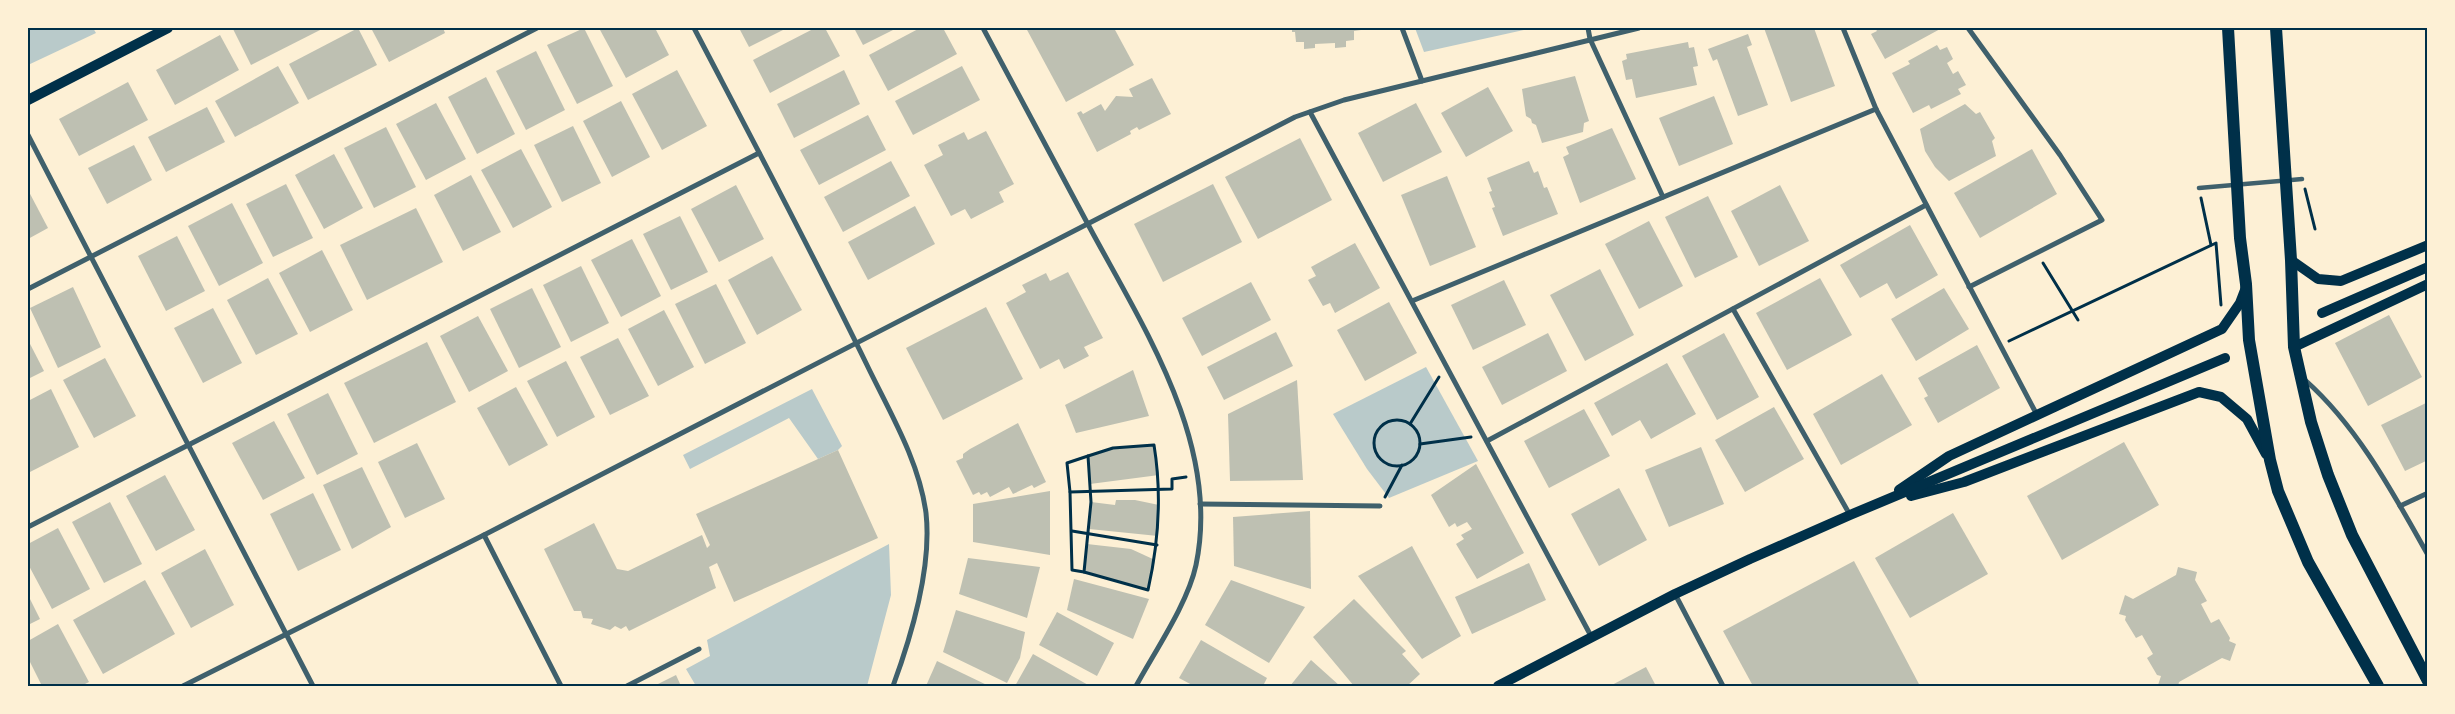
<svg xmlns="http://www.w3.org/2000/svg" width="2455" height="714" font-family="Arial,sans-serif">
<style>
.green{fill:#b9caca}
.building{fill:#bec0b2}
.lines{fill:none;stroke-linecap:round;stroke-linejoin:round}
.path{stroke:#003049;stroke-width:3}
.pedestrian{stroke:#3f606c;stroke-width:4.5}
.minor{stroke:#3f606c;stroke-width:5}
.secondary{stroke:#003049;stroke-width:10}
.primary{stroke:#003049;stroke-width:12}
.neatline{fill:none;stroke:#003049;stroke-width:2}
</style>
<rect width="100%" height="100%" fill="#fdf0d5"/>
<g class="green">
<polygon points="28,28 93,28 96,33 28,65"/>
<polygon points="1415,28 1533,28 1424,52"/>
<polygon points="1426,367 1478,461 1389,498 1367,469 1333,414"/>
<polygon points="812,389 842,446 838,450 818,459 789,418 690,469 683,455"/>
<polygon points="889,544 891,595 867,686 696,686 686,669 710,656 707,640"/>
</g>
<g class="building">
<polygon points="237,28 324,28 251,65 233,29"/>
<polygon points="358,28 377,65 308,100 289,64"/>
<polygon points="371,28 443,28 445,33 389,62"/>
<polygon points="584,28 613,86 577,104 547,45"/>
<polygon points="599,28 655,28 669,55 626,78"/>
<polygon points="739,28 787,28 749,47"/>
<polygon points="815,28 825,28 840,56 770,93 753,60"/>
<polygon points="854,28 897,28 863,45"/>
<polygon points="920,28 943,28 957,54 888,91 869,55"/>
<polygon points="1026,28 1114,28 1134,65 1066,102"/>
<polygon points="1292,28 1360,28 1361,30 1354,31 1354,40 1346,41 1346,47 1335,48 1335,43 1315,44 1315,48 1304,49 1304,42 1296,42 1295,32 1292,32"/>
<polygon points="1764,28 1814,28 1835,86 1791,102"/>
<polygon points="1875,28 1942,28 1885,59 1871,34 1877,31"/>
<polygon points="1748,34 1752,45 1747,47 1768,105 1738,116 1717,59 1713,61 1708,49"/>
<polygon points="220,35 239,70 175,105 156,70"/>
<polygon points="1688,42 1689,48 1694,47 1698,66 1693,67 1697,85 1636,98 1632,79 1626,80 1622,61 1627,59 1626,54"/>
<polygon points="1937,45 1940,50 1947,47 1953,59 1947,63 1953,74 1958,71 1966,85 1958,89 1961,94 1931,109 1929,105 1913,113 1892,73 1910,64 1908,61"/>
<polygon points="536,51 565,110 526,130 496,71"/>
<polygon points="278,66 299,103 235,137 215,101"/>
<polygon points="962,66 980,100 913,135 895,101"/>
<polygon points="677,70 707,126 662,150 632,94"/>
<polygon points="844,70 860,104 794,138 777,104"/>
<polygon points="1575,76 1589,121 1584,123 1583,132 1542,143 1536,125 1532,123 1531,119 1526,116 1522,89"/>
<polygon points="486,77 515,134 477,154 448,97"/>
<polygon points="1152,78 1171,114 1139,130 1137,127 1130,131 1131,134 1097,152 1077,113 1081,111 1083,114 1101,104 1105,111 1116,96 1133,97 1129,89"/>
<polygon points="128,82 148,120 79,156 59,119"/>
<polygon points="1488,87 1513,131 1466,157 1441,113"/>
<polygon points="1714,96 1733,144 1679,166 1659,118"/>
<polygon points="621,101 650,157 612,177 583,121"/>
<polygon points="436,103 466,159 426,180 396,124"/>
<polygon points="1416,103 1442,152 1383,182 1358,133"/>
<polygon points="1965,104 1976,114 1980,112 1995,138 1992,141 1996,156 1949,181 1935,167 1925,151 1920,129"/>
<polygon points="207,107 225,142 166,172 148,137"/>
<polygon points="868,115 886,150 819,185 800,150"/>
<polygon points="573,126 601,183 562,202 534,145"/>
<polygon points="386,127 416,187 374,208 344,148"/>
<polygon points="1612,128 1636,179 1580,203 1563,157 1569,154 1566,147"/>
<polygon points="986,131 1014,184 999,192 1004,202 971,219 965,209 951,216 924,165 943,155 938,145 964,132 968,140"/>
<polygon points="1300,138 1332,200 1258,239 1225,177"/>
<polygon points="134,145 152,180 107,204 88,168"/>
<polygon points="521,149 552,207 513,228 481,170"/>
<polygon points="2032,149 2057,194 1980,238 1954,193"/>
<polygon points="334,154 363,208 324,229 295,175"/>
<polygon points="891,161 910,196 843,232 824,197"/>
<polygon points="1529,161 1534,173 1538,171 1544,188 1547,187 1558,214 1503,236 1492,208 1495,207 1489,192 1492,191 1487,178"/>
<polygon points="471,175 501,232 463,251 434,195"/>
<polygon points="1447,176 1476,247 1430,266 1401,195"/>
<polygon points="286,184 313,238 273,257 246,204"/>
<polygon points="1213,184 1242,242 1163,282 1134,224"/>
<polygon points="736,185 764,239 719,262 691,209"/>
<polygon points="1780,185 1809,241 1759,266 1731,211"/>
<polygon points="28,190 48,228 28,239"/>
<polygon points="1708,196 1738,257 1695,278 1665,217"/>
<polygon points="232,203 263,263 219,286 188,226"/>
<polygon points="915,206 935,244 868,280 848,242"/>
<polygon points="416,208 443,262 367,300 340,245"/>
<polygon points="680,216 708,272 671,290 643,234"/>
<polygon points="1649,221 1683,286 1639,309 1605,244"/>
<polygon points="1910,225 1938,275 1896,299 1887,283 1860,298 1840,265"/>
<polygon points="177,236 205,291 166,311 138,256"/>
<polygon points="632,239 661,296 621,317 591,260"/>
<polygon points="1355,243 1380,288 1335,313 1330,303 1323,306 1308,280 1316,276 1311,267"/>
<polygon points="322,250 353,310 310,332 279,273"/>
<polygon points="772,256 802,310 757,335 728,280"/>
<polygon points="581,266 609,323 571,342 543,285"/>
<polygon points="1600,269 1634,335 1585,361 1550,295"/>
<polygon points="1068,272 1103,338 1084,347 1089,356 1064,369 1059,359 1040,369 1006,303 1026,292 1022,285 1046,273 1050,281"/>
<polygon points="268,278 298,334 256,355 227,300"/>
<polygon points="1820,278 1852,335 1787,370 1756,313"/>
<polygon points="1504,280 1526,325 1473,350 1451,305"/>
<polygon points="1251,282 1271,320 1202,356 1182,318"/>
<polygon points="716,284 746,343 705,364 675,304"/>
<polygon points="73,287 101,347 58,368 30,308"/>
<polygon points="532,288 561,347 519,368 490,309"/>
<polygon points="1944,288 1969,329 1916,361 1891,319"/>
<polygon points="1389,302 1417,353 1365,381 1337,330"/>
<polygon points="986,307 1023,379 943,420 906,348"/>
<polygon points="213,308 242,363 203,383 174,328"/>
<polygon points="664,310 694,367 658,386 628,329"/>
<polygon points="2389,315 2422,377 2368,406 2335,343"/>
<polygon points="478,316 508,371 469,392 440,336"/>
<polygon points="1276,332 1293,366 1224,400 1207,367"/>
<polygon points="1548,333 1567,371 1502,405 1482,367"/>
<polygon points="1724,333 1759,397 1717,420 1682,356"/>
<polygon points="618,338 649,396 610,415 580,357"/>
<polygon points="28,340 44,371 28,379"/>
<polygon points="427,342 456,402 374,443 344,383"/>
<polygon points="1977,345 2000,388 1938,423 1924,398 1928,396 1918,378"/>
<polygon points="105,358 136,416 94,438 63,380"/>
<polygon points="566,361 595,417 557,437 527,381"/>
<polygon points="1667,363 1696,414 1651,439 1640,420 1612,436 1594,403"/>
<polygon points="1133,370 1149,416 1076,433 1065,405"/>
<polygon points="1882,374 1912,425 1841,465 1813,414"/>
<polygon points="1297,380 1303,480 1230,481 1228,414"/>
<polygon points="516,387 548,445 509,466 477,408"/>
<polygon points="51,389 79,447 28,473 28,401"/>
<polygon points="328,393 358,454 317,475 287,414"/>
<polygon points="2428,402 2428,460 2405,471 2381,425"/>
<polygon points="1774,407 1804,459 1745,492 1715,440"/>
<polygon points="1584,409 1610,456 1549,488 1524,441"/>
<polygon points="274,421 305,478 263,500 232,443"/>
<polygon points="1018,423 1046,482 1034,488 1032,485 1013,494 1009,487 990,497 987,492 981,495 979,492 973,495 956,461 963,458 963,454 970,449"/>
<polygon points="2124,442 2159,505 2062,560 2027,496"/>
<polygon points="417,443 445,499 405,518 378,462"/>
<polygon points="1154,445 1159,475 1090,484 1088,456 1113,448"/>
<polygon points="1701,447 1724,504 1669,527 1645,470"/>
<polygon points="838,450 878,538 734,602 717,563 709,567 716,588 629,631 626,626 621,629 615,626 610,630 591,624 593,619 583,618 581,611 574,611 544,549 594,523 617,569 628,571 702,535 707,548 710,545 696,514"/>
<polygon points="1476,464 1524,553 1477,579 1456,544 1464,539 1461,535 1472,529 1467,522 1457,527 1455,523 1449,527 1431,495"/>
<polygon points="362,467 391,527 352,549 323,485"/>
<polygon points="165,475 195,530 156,551 126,496"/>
<polygon points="1619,488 1647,540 1599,566 1571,514"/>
<polygon points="1050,491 1050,555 973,542 973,504"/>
<polygon points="313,493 341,550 298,571 270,514"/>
<polygon points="1116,500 1135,500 1159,505 1158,536 1089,529 1091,502 1115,505"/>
<polygon points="110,502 142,564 104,583 72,522"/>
<polygon points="1310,511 1311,589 1234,566 1233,517"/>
<polygon points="1953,513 1988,574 1910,618 1875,558"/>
<polygon points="58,528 90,589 52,609 28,564 28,544"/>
<polygon points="1087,544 1131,549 1155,560 1148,590 1084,572"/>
<polygon points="1412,546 1461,636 1422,659 1358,576"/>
<polygon points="205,549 234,605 191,628 161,573"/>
<polygon points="968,558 1040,567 1027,618 959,594"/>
<polygon points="1854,561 1920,686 1753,686 1723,631"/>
<polygon points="1529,563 1546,600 1472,634 1455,597"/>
<polygon points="2178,567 2197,572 2195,580 2207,601 2201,604 2211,623 2219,619 2230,638 2229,641 2236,644 2230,661 2222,658 2179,682 2178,686 2162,686 2158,685 2161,676 2157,675 2147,658 2153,654 2142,635 2136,638 2125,620 2126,616 2119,614 2125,595 2133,599 2176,575"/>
<polygon points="1074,579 1149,599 1133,639 1067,610"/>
<polygon points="145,580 175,634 103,674 73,620"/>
<polygon points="1231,580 1305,607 1269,663 1205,625"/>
<polygon points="28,595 40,619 28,625"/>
<polygon points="1354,599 1406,651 1402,654 1420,674 1407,686 1354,686 1313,637"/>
<polygon points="956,610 1025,632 1020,658 1007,683 943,652"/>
<polygon points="1057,612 1114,643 1097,676 1039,645"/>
<polygon points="58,624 89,682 81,686 42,686 28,658 28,641"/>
<polygon points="1201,640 1267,678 1263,686 1194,686 1179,678"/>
<polygon points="1033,654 1090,686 1015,686"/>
<polygon points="1311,660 1340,686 1290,686"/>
<polygon points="937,661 989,686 926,686"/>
<polygon points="1646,667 1656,686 1610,686"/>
<polygon points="676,675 681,686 654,686"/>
</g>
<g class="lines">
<g class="path">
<polyline points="2305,189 2315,229"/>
<polyline points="2201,198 2211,245"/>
<polyline points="2043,263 2078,320"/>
<polyline points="2009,341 2216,243 2221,305"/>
<circle cx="1397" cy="443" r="23"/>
<polyline points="1410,424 1439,377"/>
<polyline points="1420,444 1471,437"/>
<path d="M1154 445C1162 494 1159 541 1148 590L1084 572 1091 502 1088 456 1113 448Z"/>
<polyline points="1070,492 1172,489 1172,479 1186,477"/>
<polyline points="1385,497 1402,465"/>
<polyline points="1072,531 1157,545"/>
<polyline points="1084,572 1072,570 1070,492 1067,463 1088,456"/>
</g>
<polyline class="pedestrian" points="2199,188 2302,179"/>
<g class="minor">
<path d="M694 28C752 139 811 250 866 363 889 411 919 460 926 513 932 567 911 637 893 686"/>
<path d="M983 28C1019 95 1055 163 1091 230 1145 330 1221 446 1196 565 1188 603 1155 651 1136 686"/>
<polyline points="1402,28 1422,81"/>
<polyline points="1588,28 1590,39 1663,197"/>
<polyline points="1843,28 1876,109 2037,415"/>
<polyline points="1968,28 2060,155 2102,220 1969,287"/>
<polyline points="1310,112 1591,636"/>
<polyline points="28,135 313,686"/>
<polyline points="28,289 537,28"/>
<polyline points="1412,301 1876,109"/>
<polyline points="1733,309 1850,515"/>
<path d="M2305 380C2358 427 2393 493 2428 555"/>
<polyline points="1487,441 1926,205"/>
<polyline points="1200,504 1380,506"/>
<polyline points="2400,506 2428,493"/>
<polyline points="28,527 759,153"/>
<polyline points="484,535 561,686"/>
<polyline points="1675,594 1723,686"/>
<polyline points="183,686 484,535 1295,117 1344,100 1639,28"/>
<polyline points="627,686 699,649"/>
</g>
<g class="secondary">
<polyline points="28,100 168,28"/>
<polyline points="2291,260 2318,279 2341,281 2428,245"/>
<polyline points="2322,313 2428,267"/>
<polyline points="2294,347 2428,284"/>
<polyline points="1899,490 1949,456 2222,329 2240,303 2245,290"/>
<polyline points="1911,496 1964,482 2199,392 2221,397 2247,419 2266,454"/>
<polyline points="1498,686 1675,594 1750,559 1850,515 2225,358"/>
</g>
<g class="primary">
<polyline points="2228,28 2240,238 2246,284 2249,340 2270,460 2278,491 2308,562 2378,686"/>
<polyline points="2276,28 2291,260 2294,347 2311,422 2328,475 2352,535 2428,681"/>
</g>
</g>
<rect width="2455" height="714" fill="none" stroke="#fdf0d5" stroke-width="58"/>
<rect x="29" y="29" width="2397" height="656" class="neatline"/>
</svg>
